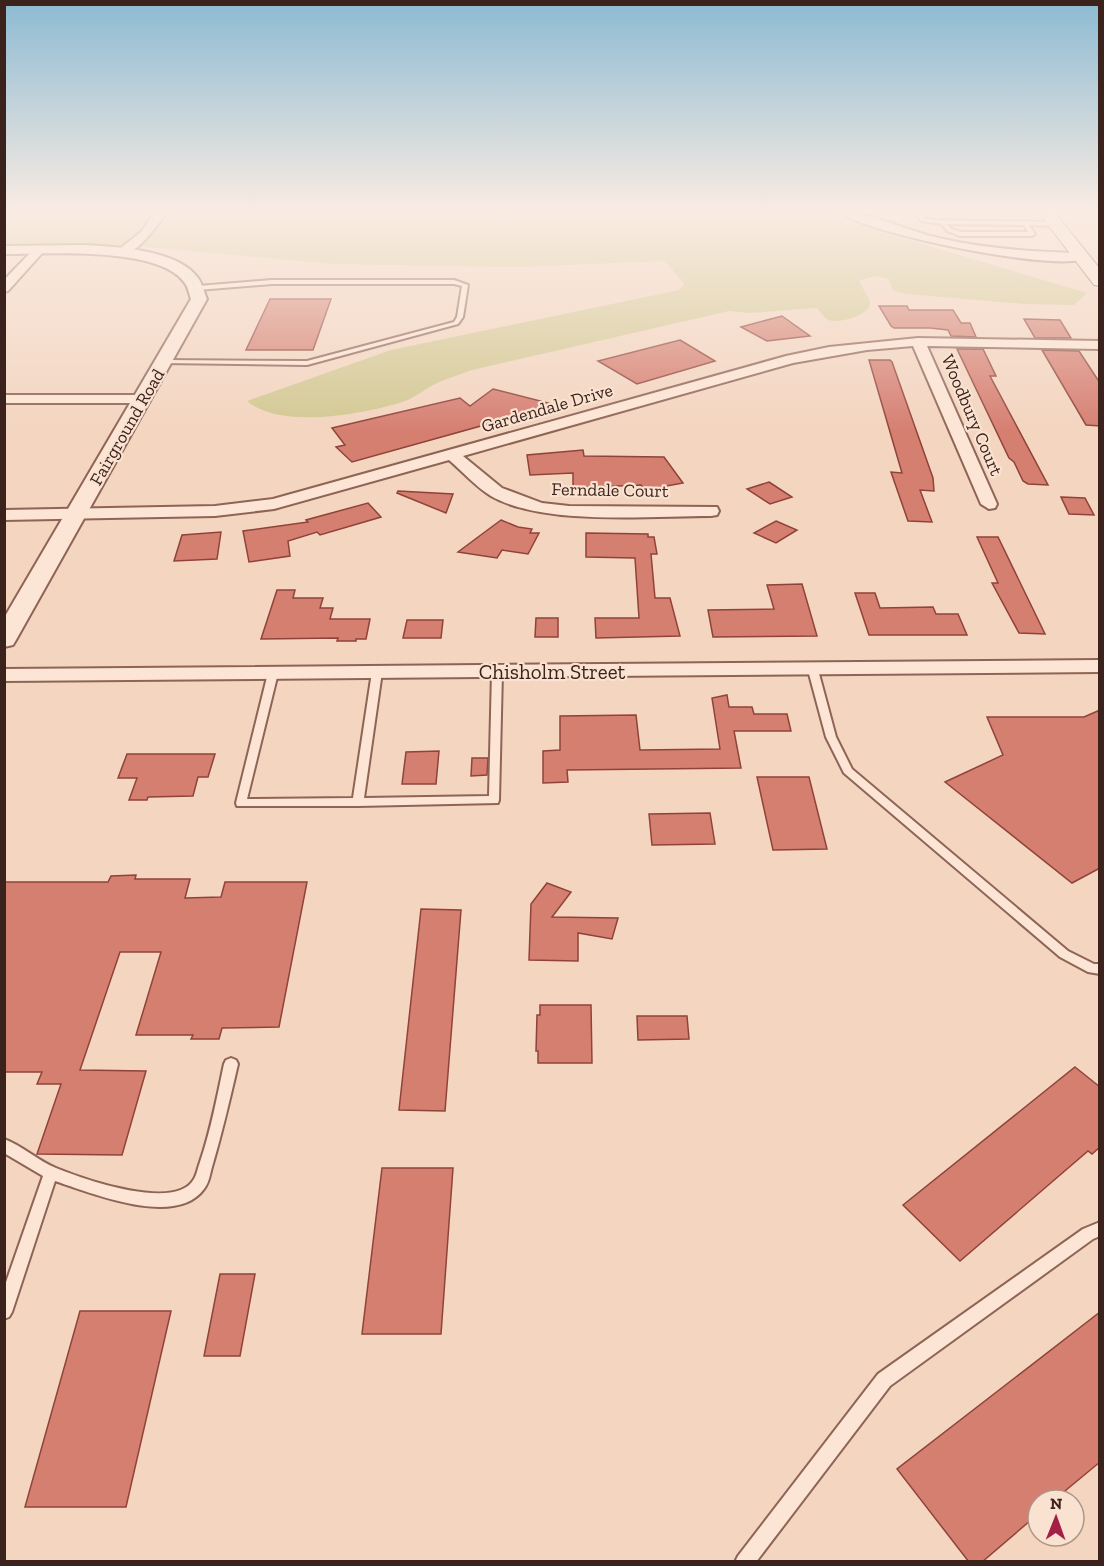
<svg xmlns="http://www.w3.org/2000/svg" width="1104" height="1566" font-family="'Zilla Slab',serif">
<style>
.green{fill:#d2c892}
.building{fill:#d57f71;stroke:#904339;stroke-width:1.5}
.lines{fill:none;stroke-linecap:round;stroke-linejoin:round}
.service-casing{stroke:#8e6456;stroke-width:4}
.minor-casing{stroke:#8e6456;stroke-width:4}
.tertiary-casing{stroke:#8e6456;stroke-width:4}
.secondary-casing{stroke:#6f4539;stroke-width:2}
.service{fill:#fce5d4;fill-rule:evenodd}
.minor{fill:#fce5d4;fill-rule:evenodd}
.tertiary{fill:#fce5d4;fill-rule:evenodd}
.secondary{fill:#fce5d4;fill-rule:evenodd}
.labels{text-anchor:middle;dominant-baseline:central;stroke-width:4.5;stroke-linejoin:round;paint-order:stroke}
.far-street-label{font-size:18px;fill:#3c221c;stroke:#f9e2d0}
.street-label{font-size:21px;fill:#3c221c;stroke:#f9e2d0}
</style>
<rect width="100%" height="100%" fill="#f3d5c0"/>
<path class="green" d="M5 213H818L1087 293 1074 305 1024 304 907 294 893 291 888 279 875 276 859 281 870 301 869 308C861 316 844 322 832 321 825 320 821 313 817 308L750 313 729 311 472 370C461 374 448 378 437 383 426 388 416 397 405 401 366 414 280 430 247 401L391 350 679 290 684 284 665 261 517 267 333 264 123 245H5Z"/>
<g class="building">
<polygon points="270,299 331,299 313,350 246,350"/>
<polygon points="879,306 907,306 909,310 953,310 961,323 970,323 976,337 951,336 948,330 930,328 894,328 891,326"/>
<polygon points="782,316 810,336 767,341 741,327"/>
<polygon points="1024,319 1060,320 1071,338 1035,338"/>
<polygon points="680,340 715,361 637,384 598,361"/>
<polygon points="957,349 983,349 996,376 990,376 1048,485 1028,484 1023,481 1014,462 1009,458"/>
<polygon points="1042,350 1079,351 1100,383 1100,426 1086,425"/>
<polygon points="869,360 890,360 892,362 933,478 934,491 920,490 932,522 908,521 891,472 902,473"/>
<polygon points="493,389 556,405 352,462 336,447 345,445 332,428 460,398 470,406"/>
<polygon points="583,450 584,456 664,457 683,483 650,489 644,489 641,485 573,488 573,473 530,475 527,455"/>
<polygon points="769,482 792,497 770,504 747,489"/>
<polygon points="398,491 453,494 446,513 397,493"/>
<polygon points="1061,497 1085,498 1094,515 1069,514"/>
<polygon points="368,503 381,517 320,535 317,532 288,541 290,556 249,562 243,531 308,522 306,520"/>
<polygon points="501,520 518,527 532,529 530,533 539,533 528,554 502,550 497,558 458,552"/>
<polygon points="776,521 797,530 776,543 754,533"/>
<polygon points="221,532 217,559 174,561 182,535"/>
<polygon points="586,533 648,534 648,537 654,537 657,554 651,554 655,598 670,598 680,636 596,638 595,618 639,618 635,558 586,557"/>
<polygon points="977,537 998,537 1045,634 1019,633 992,583 998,583"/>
<polygon points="802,584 817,636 713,637 708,610 774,609 767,585"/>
<polygon points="277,590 295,590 293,598 323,598 320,608 333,608 330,619 370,619 366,639 356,639 356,641 337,641 338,638 261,639"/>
<polygon points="855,593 875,593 880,608 933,607 936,614 958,614 967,635 869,635"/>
<polygon points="536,618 558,618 558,637 535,637"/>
<polygon points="407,620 443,620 441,638 403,638"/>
<polygon points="727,695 729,707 752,707 754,714 787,714 791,731 734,731 741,768 567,770 568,782 543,783 543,751 560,750 560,716 636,715 640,750 720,749 712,698"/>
<polygon points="1100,710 1100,868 1072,883 945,782 1003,755 987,717 1084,717"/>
<polygon points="439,751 436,784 402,784 406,752"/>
<polygon points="127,754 215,754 208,777 198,777 193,796 148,797 147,800 129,800 137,778 118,778"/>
<polygon points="472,758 488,758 487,775 471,776"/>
<polygon points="757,777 809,777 827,849 773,850"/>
<polygon points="710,813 715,844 652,845 649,814"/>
<polygon points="136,875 135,879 190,879 185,898 221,897 225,882 307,882 279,1027 222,1028 219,1039 191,1039 193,1035 136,1035 161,952 120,952 80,1070 146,1071 122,1155 37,1154 61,1084 37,1084 42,1072 4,1072 4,882 108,882 111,876"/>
<polygon points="547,883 571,892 552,917 618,918 612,939 578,933 578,961 529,960 531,904"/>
<polygon points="421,909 461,910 445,1111 399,1110"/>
<polygon points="540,1005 591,1005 592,1063 538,1063 538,1051 536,1051 537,1015 540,1015"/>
<polygon points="637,1016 687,1016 689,1039 638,1040"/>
<polygon points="1075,1067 1100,1087 1100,1147 1092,1154 1088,1151 960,1261 903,1205"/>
<polygon points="382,1168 453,1168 441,1334 362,1334"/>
<polygon points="220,1274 255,1274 240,1356 204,1356"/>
<polygon points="80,1311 171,1311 126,1507 25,1507"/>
<polygon points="1100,1312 1100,1462 1054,1500 1038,1500 1038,1514 982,1562 969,1562 897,1469"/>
</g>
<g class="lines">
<g class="service-casing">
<g id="service">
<path d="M916 213H922L925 219 932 220 1056 222 1059 224 1056 226 1029 225 1035 234 1032 236H960L947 231 942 224 921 221ZM947 224 1024 225 1028 232H961L951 229Z"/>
<polygon points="272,280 454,280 468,285 463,317 458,324 307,365 162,363 161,362 164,360 307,361 454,322 457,317 462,286 454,284 272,284 198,290 195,288 198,286"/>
<polygon points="813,667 818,670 836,737 852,769 1068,951 1094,964 1100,964 1100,974 1088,972 1060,957 844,773 826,737 808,670"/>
<polygon points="377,669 382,672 364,798 489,796 492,672 497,669 502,672 499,800 498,803 358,806 237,806 236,803 268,673 273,670 278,673 247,799 353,798 372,672"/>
<path d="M231 1058 236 1060 238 1064C230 1099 222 1133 212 1167 210 1174 209 1183 204 1189 176 1228 91 1193 55 1181L12 1312 9 1317 4 1319V1288L43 1176 4 1153V1139C23 1146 38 1161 56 1168 83 1179 176 1212 194 1179 197 1174 198 1167 200 1162 211 1130 217 1097 224 1064L226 1060Z"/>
<polygon points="1100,1222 1100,1236 1093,1239 890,1386 756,1562 735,1562 738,1556 878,1374 1083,1229"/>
</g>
</g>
<g class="minor-casing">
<g id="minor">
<path d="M155 213H166C157 226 134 259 117 255V251L141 232Z"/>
<path d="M842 213C875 213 906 231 939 238 986 249 1033 252 1081 253L1087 257C1067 275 864 233 842 213Z"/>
<polygon points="39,246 45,250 43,252 8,291 4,292 4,280 35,248"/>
<path d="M918 338 1100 341V349L927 346 997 504 995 508 989 509 981 504 913 346 867 350 793 363 463 456 502 488 542 503 569 506 717 507 719 511 717 515 711 516C650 516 543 526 491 496 476 487 462 471 449 460L274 509 215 516 4 520V510L215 506 273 499 786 356 829 347Z"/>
<polygon points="4,395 143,395 150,399 143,403 4,403"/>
<polygon points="1100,660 1100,672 4,681 4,669"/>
</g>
</g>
<g class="tertiary-casing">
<path id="tertiary" d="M84 245C116 247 177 249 198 278 202 283 204 292 207 299L16 640 13 645 4 647V618L191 299C189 294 188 286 184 282 158 246 45 254 4 254V246Z"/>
</g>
<g class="secondary-casing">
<polygon id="secondary" points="1039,213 1055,213 1100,269 1100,286 1094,285"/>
</g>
<use href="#service" class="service"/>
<use href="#minor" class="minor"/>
<use href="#tertiary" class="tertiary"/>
<use href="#secondary" class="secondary"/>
</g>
<linearGradient id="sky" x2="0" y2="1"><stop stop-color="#8cbad2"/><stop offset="0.49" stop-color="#faece3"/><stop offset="1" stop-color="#faece3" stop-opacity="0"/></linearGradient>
<rect width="1104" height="432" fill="url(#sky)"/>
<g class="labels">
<g class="far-street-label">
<text transform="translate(547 408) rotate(-16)">Gardendale Drive</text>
<text transform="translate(972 415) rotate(67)">Woodbury Court</text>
<text transform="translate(127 427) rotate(-60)">Fairground Road</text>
<text transform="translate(610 490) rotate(1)">Ferndale Court</text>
</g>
<g class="street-label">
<text x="552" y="671">Chisholm Street</text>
</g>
</g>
<rect width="1104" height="1566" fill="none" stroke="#3c221c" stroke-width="12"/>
<g transform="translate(1056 1518) rotate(1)"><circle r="28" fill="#f9e2d0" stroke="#ad9588" stroke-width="1.5"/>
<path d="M0-4.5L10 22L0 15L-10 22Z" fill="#a31f45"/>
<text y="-9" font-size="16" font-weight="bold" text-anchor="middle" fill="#3c221c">N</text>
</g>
</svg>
